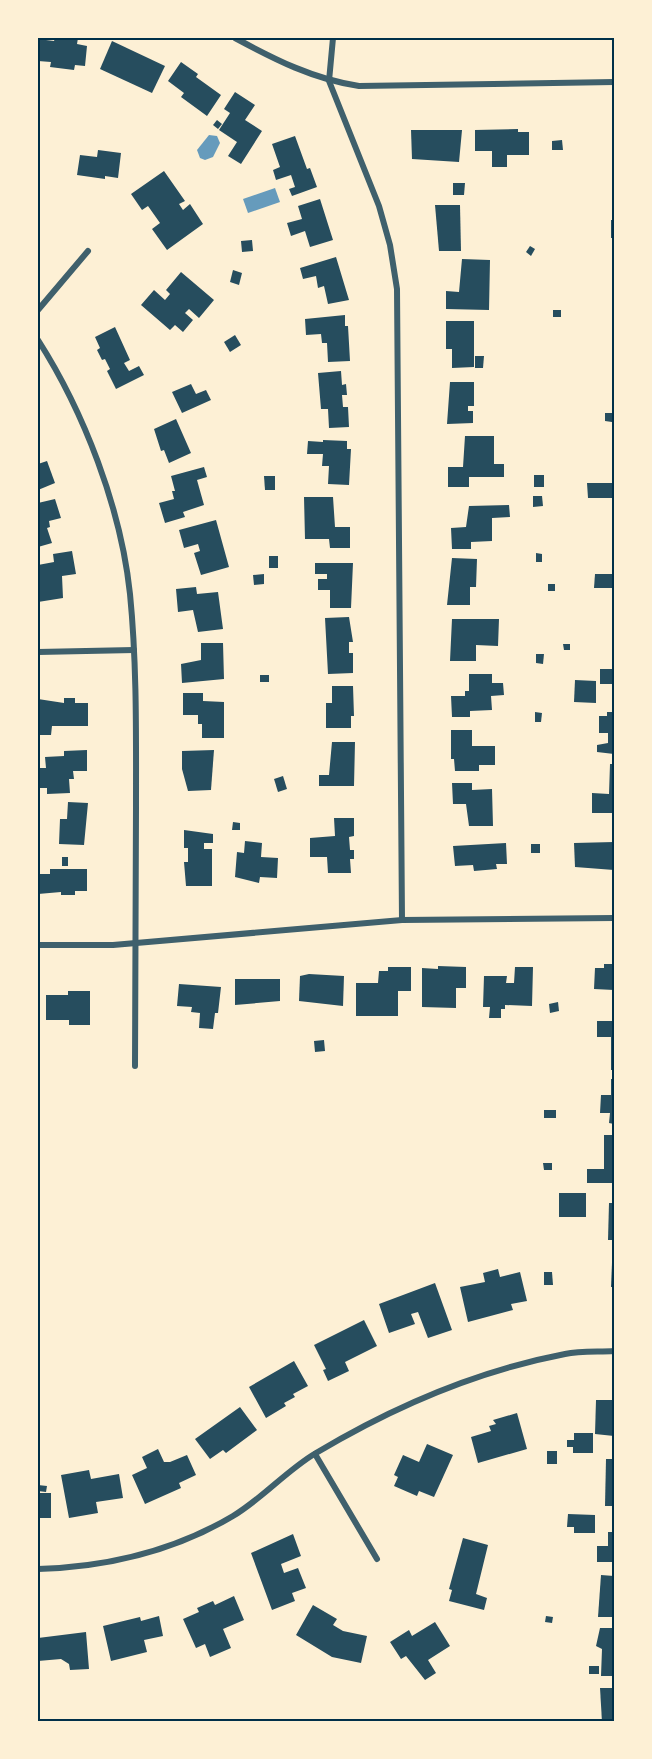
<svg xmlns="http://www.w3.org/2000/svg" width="652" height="1759" font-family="Jost,sans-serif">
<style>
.water{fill:#669bbc}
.building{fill:#264d5e}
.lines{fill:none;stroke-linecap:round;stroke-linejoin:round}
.minor{stroke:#3f606c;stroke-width:6}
.neatline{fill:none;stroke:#003049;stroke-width:2}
</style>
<rect width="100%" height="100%" fill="#fdf0d5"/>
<g class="water">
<polygon points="209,135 217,136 220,143 213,157 205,160 200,158 197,150"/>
<polygon points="275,188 280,202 248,213 243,199"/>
</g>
<g class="building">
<polygon points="55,38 78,38 77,44 87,46 85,66 75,65 74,70 50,67 51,62 38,61 38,39 54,41"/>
<polygon points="112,41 165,66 152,93 100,69"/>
<polygon points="181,62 198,74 196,77 221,95 207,116 181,97 184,93 168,81"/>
<polygon points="235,92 255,105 245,120 262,131 241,164 228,156 237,142 219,130 230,113 224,109"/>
<polygon points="217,120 222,124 218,129 213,125"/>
<polygon points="518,129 518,132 529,132 529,155 507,155 507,167 492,167 492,151 475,151 475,130"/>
<polygon points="411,130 462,130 459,162 412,159"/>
<polygon points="295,136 307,169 310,168 317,187 292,196 289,189 295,187 291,175 276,180 273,170 280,167 272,144"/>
<polygon points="562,140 563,150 552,150 552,141"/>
<polygon points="98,150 121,153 118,178 105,176 105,179 77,175 80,155 97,157"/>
<polygon points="164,171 185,201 179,204 183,210 190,204 203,224 167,250 152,229 160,223 148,206 142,210 131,194"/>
<polygon points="453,183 465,183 464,195 453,195"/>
<polygon points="320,199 333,240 310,247 305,231 291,236 287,223 302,219 298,206"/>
<polygon points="435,205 460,205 461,251 439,251"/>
<rect x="611" y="220" width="3" height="18"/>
<polygon points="252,240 253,251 242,252 241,241"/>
<polygon points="530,246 535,249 531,256 526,252"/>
<polygon points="336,257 349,300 328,304 324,286 318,288 316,276 303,279 300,268"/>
<polygon points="462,259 490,260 489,310 446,309 446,291 459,292"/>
<polygon points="233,270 242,273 239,285 230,282"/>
<polygon points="181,272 214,300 199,318 189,309 185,313 193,320 183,332 175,325 170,330 141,305 154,290 165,300 170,294 166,290"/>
<rect x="553" y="310" width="8" height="7"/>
<polygon points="345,315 345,326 348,326 350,361 328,362 327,343 322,343 321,334 306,335 305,319"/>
<polygon points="446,321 474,321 474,367 452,368 452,349 446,349"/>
<polygon points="115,327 130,360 124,363 129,371 139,366 144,375 116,389 107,371 110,369 105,359 102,360 97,350 100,348 95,337"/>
<polygon points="235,335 241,345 230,352 224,342"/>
<polygon points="475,356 484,356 483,368 475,368"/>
<polygon points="341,371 342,385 346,384 347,395 342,395 343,407 348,407 349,427 329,428 328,409 321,409 318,373"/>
<polygon points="450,382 474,382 474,406 468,406 468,411 473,411 473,423 447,424"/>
<polygon points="191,384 196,394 206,390 211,400 182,413 172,392"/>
<polygon points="605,413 614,413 614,464 612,464 612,422 605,421"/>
<polygon points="176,419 191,453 169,463 164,450 161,451 154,429"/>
<polygon points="465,436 494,436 494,464 504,464 504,477 469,477 469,487 448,487 448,467 463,467"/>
<polygon points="323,440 347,441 347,449 351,449 349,485 328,484 329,466 322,466 323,454 307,454 308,441 323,442"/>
<polygon points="47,461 55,483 38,490 38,464"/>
<polygon points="204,467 207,477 197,480 204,505 183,512 185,517 165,523 159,503 174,499 172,491 175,491 171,476"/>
<rect x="534" y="475" width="10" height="12"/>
<polygon points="264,476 275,476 275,490 265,490"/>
<polygon points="587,483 614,483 614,532 612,532 612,498 588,498"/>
<polygon points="533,496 542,496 543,506 533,507"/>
<polygon points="304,497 333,497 335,527 350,527 350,548 330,548 329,539 305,539"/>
<polygon points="55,499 61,518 49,521 50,527 47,528 52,543 38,547 38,503"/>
<polygon points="509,505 510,517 492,518 492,541 471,542 471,549 452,549 451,528 466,527 469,506"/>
<polygon points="216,520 229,567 201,575 194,553 200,551 198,544 184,548 179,530"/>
<polygon points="72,551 76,574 62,576 63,598 38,602 38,565 54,562 53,554"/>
<polygon points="536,553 542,554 542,562 536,562"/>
<rect x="269" y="556" width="9" height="12"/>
<polygon points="452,558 477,559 476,587 470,587 470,605 447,605"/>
<polygon points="315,563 353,563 351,608 330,608 330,590 318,590 318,579 327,579 327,574 315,574"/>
<polygon points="264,574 264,584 254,585 253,575"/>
<polygon points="595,574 614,574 614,588 594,588"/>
<rect x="548" y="584" width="7" height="7"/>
<polygon points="196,587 197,594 218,592 223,629 198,632 193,610 178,612 176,589"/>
<polygon points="349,617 353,642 349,642 349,653 353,653 353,673 328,674 325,618"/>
<polygon points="452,619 499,619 498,646 476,645 476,661 450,661"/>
<polygon points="201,643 223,643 224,679 182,683 181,664 201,660"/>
<polygon points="563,644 570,644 570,650 564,650"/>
<polygon points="536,654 544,654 543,664 536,663"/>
<rect x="600" y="669" width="14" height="15"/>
<polygon points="469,674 492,674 492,683 503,683 504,695 491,696 492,710 470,711 470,717 452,717 451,696 465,696 465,691 469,691"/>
<rect x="260" y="675" width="9" height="7"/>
<polygon points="575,680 596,681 596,703 574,702"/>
<polygon points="332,686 353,686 354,716 351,716 351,728 326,728 326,703 332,703"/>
<polygon points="183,693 203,693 203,701 224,702 224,738 202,738 202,724 198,724 198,715 183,715"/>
<polygon points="64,698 75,698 75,703 88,703 88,726 52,726 51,735 38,735 38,699 64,703"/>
<polygon points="535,712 542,713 541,722 535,722"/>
<polygon points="607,712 614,712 614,754 597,752 597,745 608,743 608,733 599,733 599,716 607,716"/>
<polygon points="451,730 472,730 472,746 495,746 495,765 479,765 479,771 455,771 454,759 451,759"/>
<polygon points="332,742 355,742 354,786 319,786 319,775 329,775"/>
<polygon points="87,750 87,771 73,771 74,779 69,779 70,793 47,794 47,788 38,788 38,768 46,768 45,757 64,756 64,751"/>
<polygon points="214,750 211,790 188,791 182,769 182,751"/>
<polygon points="610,764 614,764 614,813 592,813 592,793 609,794"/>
<polygon points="283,776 287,789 278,792 274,779"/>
<polygon points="452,783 472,783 472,790 492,789 493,826 469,826 466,804 453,804"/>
<polygon points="68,802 88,803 84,845 59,844 60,819 67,819"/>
<polygon points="334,818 354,818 354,836 349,837 350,850 354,850 354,859 350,859 351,873 328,873 327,857 310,857 310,838 335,836"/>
<polygon points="233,822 240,823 240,830 232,830"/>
<polygon points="184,830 213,834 213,843 204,843 204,849 212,849 212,886 186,886 184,862 188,862 188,848 184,848"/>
<polygon points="245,841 262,843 261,857 278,858 277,878 260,877 259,883 235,877 237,852 244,853"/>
<polygon points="614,842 614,870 575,867 574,843"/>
<polygon points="506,843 507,864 496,864 497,869 474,871 473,865 455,866 453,846"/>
<rect x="531" y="844" width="9" height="9"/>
<rect x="62" y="857" width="6" height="9"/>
<polygon points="50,869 87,869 87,891 75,891 75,895 61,895 61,892 38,894 38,874 50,874"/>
<polygon points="604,964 614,964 614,990 594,989 595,968 604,968"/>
<polygon points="438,966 466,967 466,988 456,988 456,1008 422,1007 422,968 438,969"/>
<polygon points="388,967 411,967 411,991 398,991 398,1016 356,1016 356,983 378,983 379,971 388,971"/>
<polygon points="515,967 533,967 532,1006 505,1005 505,1009 501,1009 501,1018 489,1018 490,1007 483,1007 484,976 507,976 506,983 514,983"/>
<polygon points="309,974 344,976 343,1006 299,1001 300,976"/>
<polygon points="235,979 280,979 280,1001 235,1005"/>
<polygon points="179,984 221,987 218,1013 215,1013 213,1029 199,1028 200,1013 191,1012 192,1007 177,1006"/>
<polygon points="68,991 90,991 90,1025 69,1025 69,1020 46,1020 46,995 68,995"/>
<polygon points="558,1002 559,1011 550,1013 549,1004"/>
<polygon points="597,1021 614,1021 614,1070 611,1070 611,1037 597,1037"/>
<polygon points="324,1040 325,1051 315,1052 314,1041"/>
<polygon points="611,1079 614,1079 614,1124 609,1123 610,1113 600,1113 601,1095 611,1095"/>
<rect x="544" y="1110" width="12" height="8"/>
<polygon points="604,1135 614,1135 614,1183 587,1183 587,1169 604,1169"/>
<polygon points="543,1163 552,1163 552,1170 544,1170"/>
<rect x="559" y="1193" width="27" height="24"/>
<polygon points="609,1203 614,1203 614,1240 608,1240"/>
<polygon points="612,1263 614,1263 614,1287 611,1287"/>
<polygon points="498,1269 500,1277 520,1272 527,1301 511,1304 513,1310 468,1322 460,1287 485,1282 483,1273"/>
<polygon points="544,1272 552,1272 553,1285 544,1285"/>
<polygon points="435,1283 452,1330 428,1338 418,1312 411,1314 415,1324 389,1333 379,1304"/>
<polygon points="364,1320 377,1346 345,1362 349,1371 328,1381 323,1370 326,1369 314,1345"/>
<polygon points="294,1361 308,1386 293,1394 295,1397 284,1403 286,1406 266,1418 249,1387"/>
<polygon points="596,1400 614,1400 614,1436 595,1434"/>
<polygon points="240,1407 257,1430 226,1453 223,1450 210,1459 195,1439"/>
<polygon points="517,1413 527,1449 478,1463 471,1437 491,1431 489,1426 496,1424 493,1420"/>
<polygon points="574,1433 593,1433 593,1453 573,1453 573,1447 567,1447 567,1440 574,1440"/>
<polygon points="427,1444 453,1455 434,1497 419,1491 417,1496 394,1486 398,1477 394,1475 403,1455 419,1462"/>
<polygon points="158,1449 164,1462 170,1462 187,1455 196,1475 179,1483 181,1488 145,1504 132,1475 147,1468 142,1457"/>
<rect x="547" y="1451" width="10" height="13"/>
<polygon points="606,1459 614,1459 614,1506 605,1506"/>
<polygon points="89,1470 91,1479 119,1474 123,1498 96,1502 98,1513 69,1518 61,1475"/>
<polygon points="38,1485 47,1486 46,1492 38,1491"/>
<rect x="38" y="1493" width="13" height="25"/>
<polygon points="568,1514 595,1515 595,1533 574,1533 574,1527 567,1527"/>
<polygon points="608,1532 614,1532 614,1562 597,1562 597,1546 608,1546"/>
<polygon points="293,1534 301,1556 281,1564 284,1573 298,1568 306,1588 292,1593 295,1601 272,1610 251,1553"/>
<polygon points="463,1538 488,1545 476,1594 487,1598 484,1610 449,1601 452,1590 449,1589"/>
<polygon points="601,1575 614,1576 614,1617 598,1617"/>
<polygon points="234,1596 244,1620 223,1629 231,1648 210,1657 205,1644 196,1648 183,1619 199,1612 197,1608 213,1601 215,1605"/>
<polygon points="313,1605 337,1619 333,1625 343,1631 367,1636 361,1663 332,1657 296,1635"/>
<polygon points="159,1616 163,1636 144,1640 147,1652 111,1661 103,1626 140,1617 141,1621"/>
<polygon points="546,1616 553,1617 552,1623 545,1622"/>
<polygon points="435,1622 450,1646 428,1660 436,1673 425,1680 406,1656 401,1659 390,1642 409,1630 412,1636"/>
<polygon points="600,1628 614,1628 614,1676 601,1676 602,1649 596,1646"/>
<polygon points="86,1632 89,1669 70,1670 69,1664 61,1659 38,1661 38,1638"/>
<rect x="589" y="1666" width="10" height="8"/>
<polygon points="600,1688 614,1688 614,1722 602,1722"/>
</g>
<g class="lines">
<g class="minor">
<path d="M235 38C276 60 313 79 359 86L614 82"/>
<polyline points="333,38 329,81 379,206 390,245 397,289 402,920"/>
<polyline points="38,310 88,251"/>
<path d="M38 340C84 412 121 508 130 594 137 665 136 736 136 807 136 893 135 980 135 1066"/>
<polyline points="38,652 134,650"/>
<polyline points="38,945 113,945 402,920 614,918"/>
<polyline points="315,1454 377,1559"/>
<path d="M38 1569C106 1567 174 1551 233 1516 263 1498 287 1470 316 1453 393 1407 476 1371 565 1354 580 1351 598 1352 614 1351"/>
</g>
</g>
<rect width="652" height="1759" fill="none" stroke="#fdf0d5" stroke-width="78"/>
<rect x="39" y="39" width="574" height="1681" class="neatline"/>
</svg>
